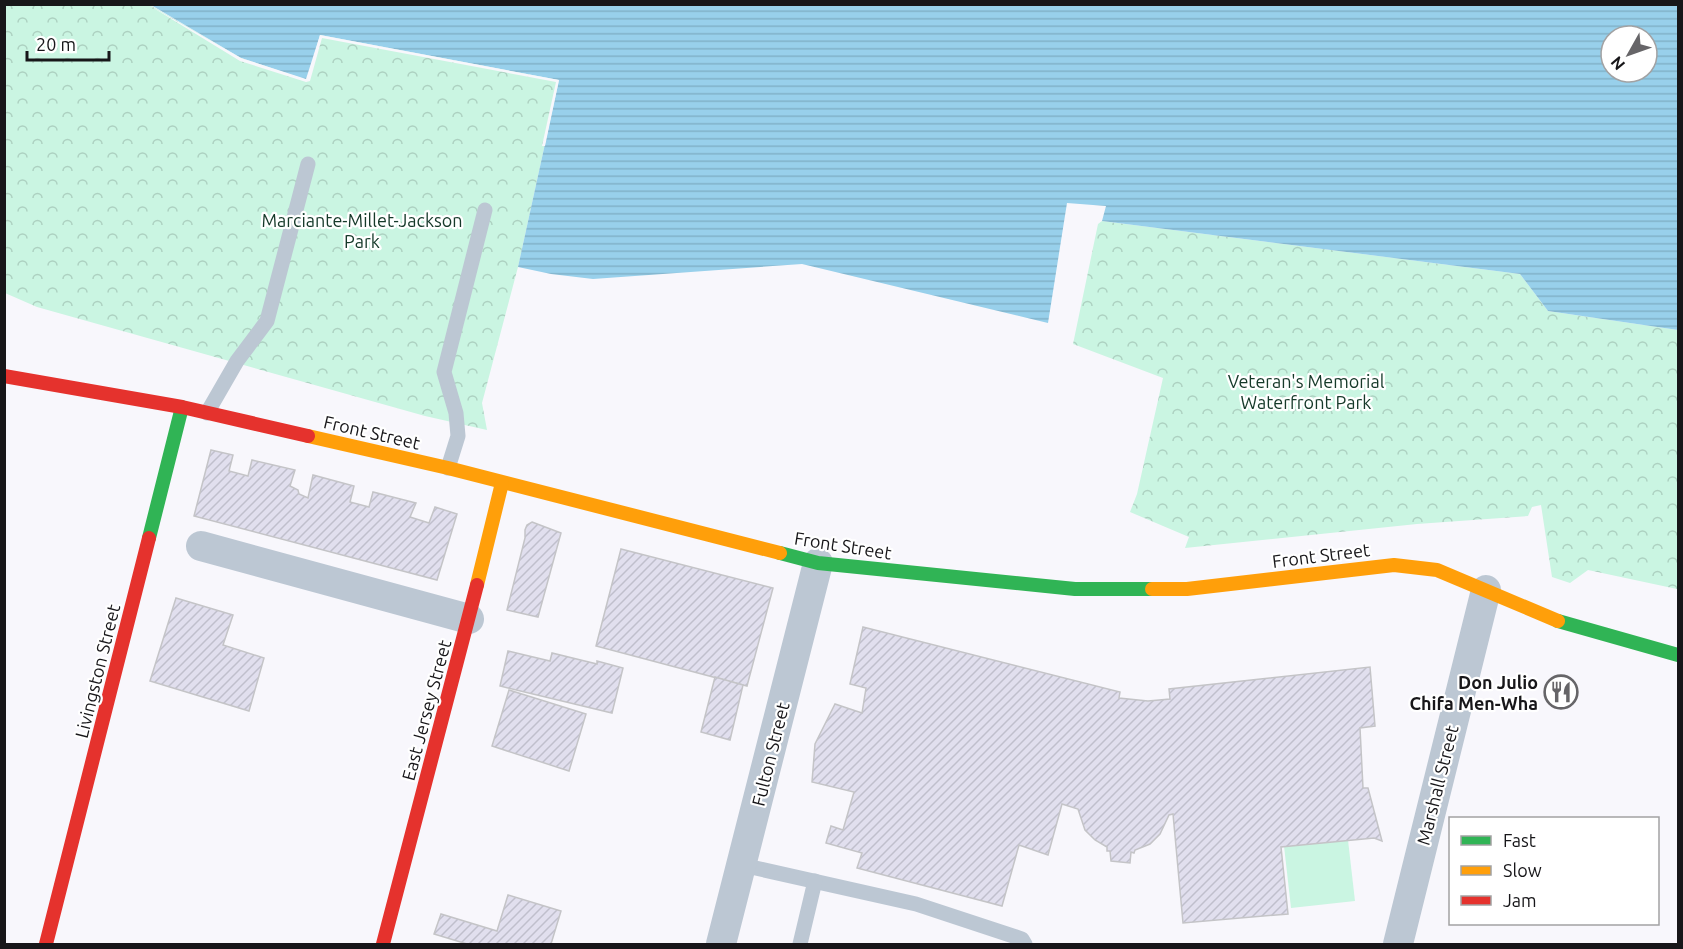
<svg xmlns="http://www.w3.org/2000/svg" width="1683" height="949" font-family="Ubuntu,sans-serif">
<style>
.green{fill:#caf5e2}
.park{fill:url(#park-crowns)}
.water{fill:url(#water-rules);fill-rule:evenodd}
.pier{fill:#f8f7fc}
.building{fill:url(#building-hatch);stroke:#c4c4c7;stroke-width:1.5}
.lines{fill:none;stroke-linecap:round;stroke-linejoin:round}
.lane{stroke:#bcc7d3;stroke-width:15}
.street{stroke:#bcc7d3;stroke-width:30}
.fast{stroke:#30b455;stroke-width:14}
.slow{stroke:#ff9f0a;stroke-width:14}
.jam{stroke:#e5322d;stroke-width:14}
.labels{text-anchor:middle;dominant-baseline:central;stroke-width:4.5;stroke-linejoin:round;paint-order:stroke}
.park-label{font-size:18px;fill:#153929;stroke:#fff}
.street-label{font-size:18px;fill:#171619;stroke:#fff}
.poi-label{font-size:18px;font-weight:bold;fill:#171619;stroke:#fff;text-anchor:end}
</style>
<defs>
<pattern id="park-crowns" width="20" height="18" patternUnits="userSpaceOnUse" patternTransform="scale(1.5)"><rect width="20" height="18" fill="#caf5e2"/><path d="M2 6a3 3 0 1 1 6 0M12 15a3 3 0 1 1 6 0" fill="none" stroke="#add1c1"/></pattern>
<pattern id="water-rules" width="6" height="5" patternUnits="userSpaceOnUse" patternTransform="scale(1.5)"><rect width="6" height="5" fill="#98d0eb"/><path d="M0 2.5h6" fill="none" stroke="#82b2c9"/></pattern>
<pattern id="building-hatch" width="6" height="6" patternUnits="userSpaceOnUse" patternTransform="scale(1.5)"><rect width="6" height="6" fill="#e1dfee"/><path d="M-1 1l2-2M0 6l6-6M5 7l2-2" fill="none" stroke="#c0bfcc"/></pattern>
</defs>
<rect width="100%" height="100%" fill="#f8f7fc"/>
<polygon class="green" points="1348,840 1355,901 1291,908 1284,846"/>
<g class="park">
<polygon points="4,5 150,5 241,58 307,79 320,35 559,80 518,267 482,403 487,430 425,416 37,307 5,293"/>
<polygon points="1102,221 1520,274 1548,311 1678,330 1678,592 1677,589 1588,570 1570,583 1552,577 1541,505 1532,507 1528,516 1417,524 1185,548 1189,537 1130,512 1137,494 1163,378 1073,344 1098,224"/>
</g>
<path class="water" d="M151 5H1678V330L1548 311 1520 274 1102 221 1106 206 1067 203 1048 323 802 264 593 279 551 274 518 267 559 80 320 35 307 80 241 58ZM1611 36H1647V72H1611Z"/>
<polygon class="pier" points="147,4 241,58 306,79 320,35 559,80 545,146 542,146 556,82 322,38 310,81 306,82 240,61"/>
<g class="building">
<polygon points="211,450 233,455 229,471 248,476 252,460 295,470 290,486 298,490 299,494 308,498 313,475 354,486 350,502 369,507 373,492 416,503 410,517 429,523 435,507 457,514 437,580 194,516"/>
<polygon points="532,522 561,533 538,617 507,610 525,538 525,530 527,525"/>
<polygon points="621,549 773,588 747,686 596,646"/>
<polygon points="176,598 233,615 223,645 264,658 249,711 150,681"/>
<polygon points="863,627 1120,692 1119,698 1148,701 1170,699 1169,689 1370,667 1375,726 1360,728 1363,788 1368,788 1382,841 1374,838 1281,847 1288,914 1183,923 1173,814 1169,815 1160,834 1150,844 1135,850 1134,853 1131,852 1130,863 1111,861 1110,851 1107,851 1107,847 1095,840 1085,830 1078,809 1062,804 1048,855 1019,845 1002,906 857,868 862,853 826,843 831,826 843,830 854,792 812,782 815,744 835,704 862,713 866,688 850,684"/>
<polygon points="508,651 550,661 552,653 597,664 597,661 623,668 612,713 500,686"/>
<polygon points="715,677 743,685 730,740 701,732"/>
<polygon points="509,690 586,714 569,771 492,746"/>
<polygon points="508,895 561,911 551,944 467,944 434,934 441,914 497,931"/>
</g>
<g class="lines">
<g class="lane">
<polyline points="207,413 237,361 267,321 308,164"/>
<polyline points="448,468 458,436 456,413 444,372 485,210"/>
<polyline points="742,865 916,904 1022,939 1025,944"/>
<polyline points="800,944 815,881"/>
</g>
<g class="street">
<polyline points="201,546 469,619"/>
<polyline points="721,944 818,563"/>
<polyline points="1398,944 1486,590"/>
</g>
<g class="fast">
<polyline points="149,538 182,407"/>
<polyline points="780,553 818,563 1075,589 1152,589"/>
<polyline points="1558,621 1678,655"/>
</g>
<g class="slow">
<polyline points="308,436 448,468 780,553"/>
<polyline points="477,585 502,483"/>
<polyline points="1152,589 1187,589 1394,565 1437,570 1558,621"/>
</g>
<g class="jam">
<polyline points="4,376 182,407 308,436"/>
<polyline points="46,944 149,538"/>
<polyline points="383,944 477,585"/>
</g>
</g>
<defs>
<g id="restaurant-ring" transform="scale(1.725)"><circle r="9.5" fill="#fff" stroke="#666568" stroke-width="1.5"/><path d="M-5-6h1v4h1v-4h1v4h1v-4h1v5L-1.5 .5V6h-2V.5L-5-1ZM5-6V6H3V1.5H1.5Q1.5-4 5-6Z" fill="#666568"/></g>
</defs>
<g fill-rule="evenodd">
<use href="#restaurant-ring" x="1561" y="692"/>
</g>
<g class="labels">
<g class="park-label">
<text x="362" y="220">Marciante-Millet-Jackson<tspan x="362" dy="21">Park</tspan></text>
<text x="1306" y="381">Veteran's Memorial<tspan x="1306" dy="21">Waterfront Park</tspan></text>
</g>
<g class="street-label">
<text transform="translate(372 432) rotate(13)">Front Street</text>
<text transform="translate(843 545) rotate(9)">Front Street</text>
<text transform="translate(1321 555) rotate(-7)">Front Street</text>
<text transform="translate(97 671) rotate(-76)">Livingston Street</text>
<text transform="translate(426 710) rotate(-75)">East Jersey Street</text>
<text transform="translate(770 754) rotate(-76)">Fulton Street</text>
<text transform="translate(1437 785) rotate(-76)">Marshall Street</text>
</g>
<g class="poi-label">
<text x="1538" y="682">Don Julio<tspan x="1538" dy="21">Chifa Men-Wha</tspan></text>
</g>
</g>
<rect width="1683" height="949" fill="none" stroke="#171619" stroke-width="12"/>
<rect x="1449" y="817" width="210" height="108" fill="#ffffff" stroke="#a2a2a3" stroke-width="1.5"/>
<rect x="1461" y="836" width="30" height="9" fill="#30b455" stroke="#a2a2a3" stroke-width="1.5"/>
<text x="1503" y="847" font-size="18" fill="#171619">Fast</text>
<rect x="1461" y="866" width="30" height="9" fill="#ff9f0a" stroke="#a2a2a3" stroke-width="1.5"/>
<text x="1503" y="877" font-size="18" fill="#171619">Slow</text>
<rect x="1461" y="896" width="30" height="9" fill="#e5322d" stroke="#a2a2a3" stroke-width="1.5"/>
<text x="1503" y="907" font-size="18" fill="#171619">Jam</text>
<g transform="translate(1629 54) rotate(230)"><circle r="28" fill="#ffffff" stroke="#a2a2a3" stroke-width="1.5"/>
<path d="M0-4.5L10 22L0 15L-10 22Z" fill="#666568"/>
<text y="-9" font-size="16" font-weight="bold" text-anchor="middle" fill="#171619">N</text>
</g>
<path d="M27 51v9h82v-9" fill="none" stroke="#171619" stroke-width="3"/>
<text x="36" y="51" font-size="18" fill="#171619" stroke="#ffffff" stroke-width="4.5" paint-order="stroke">20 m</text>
</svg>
